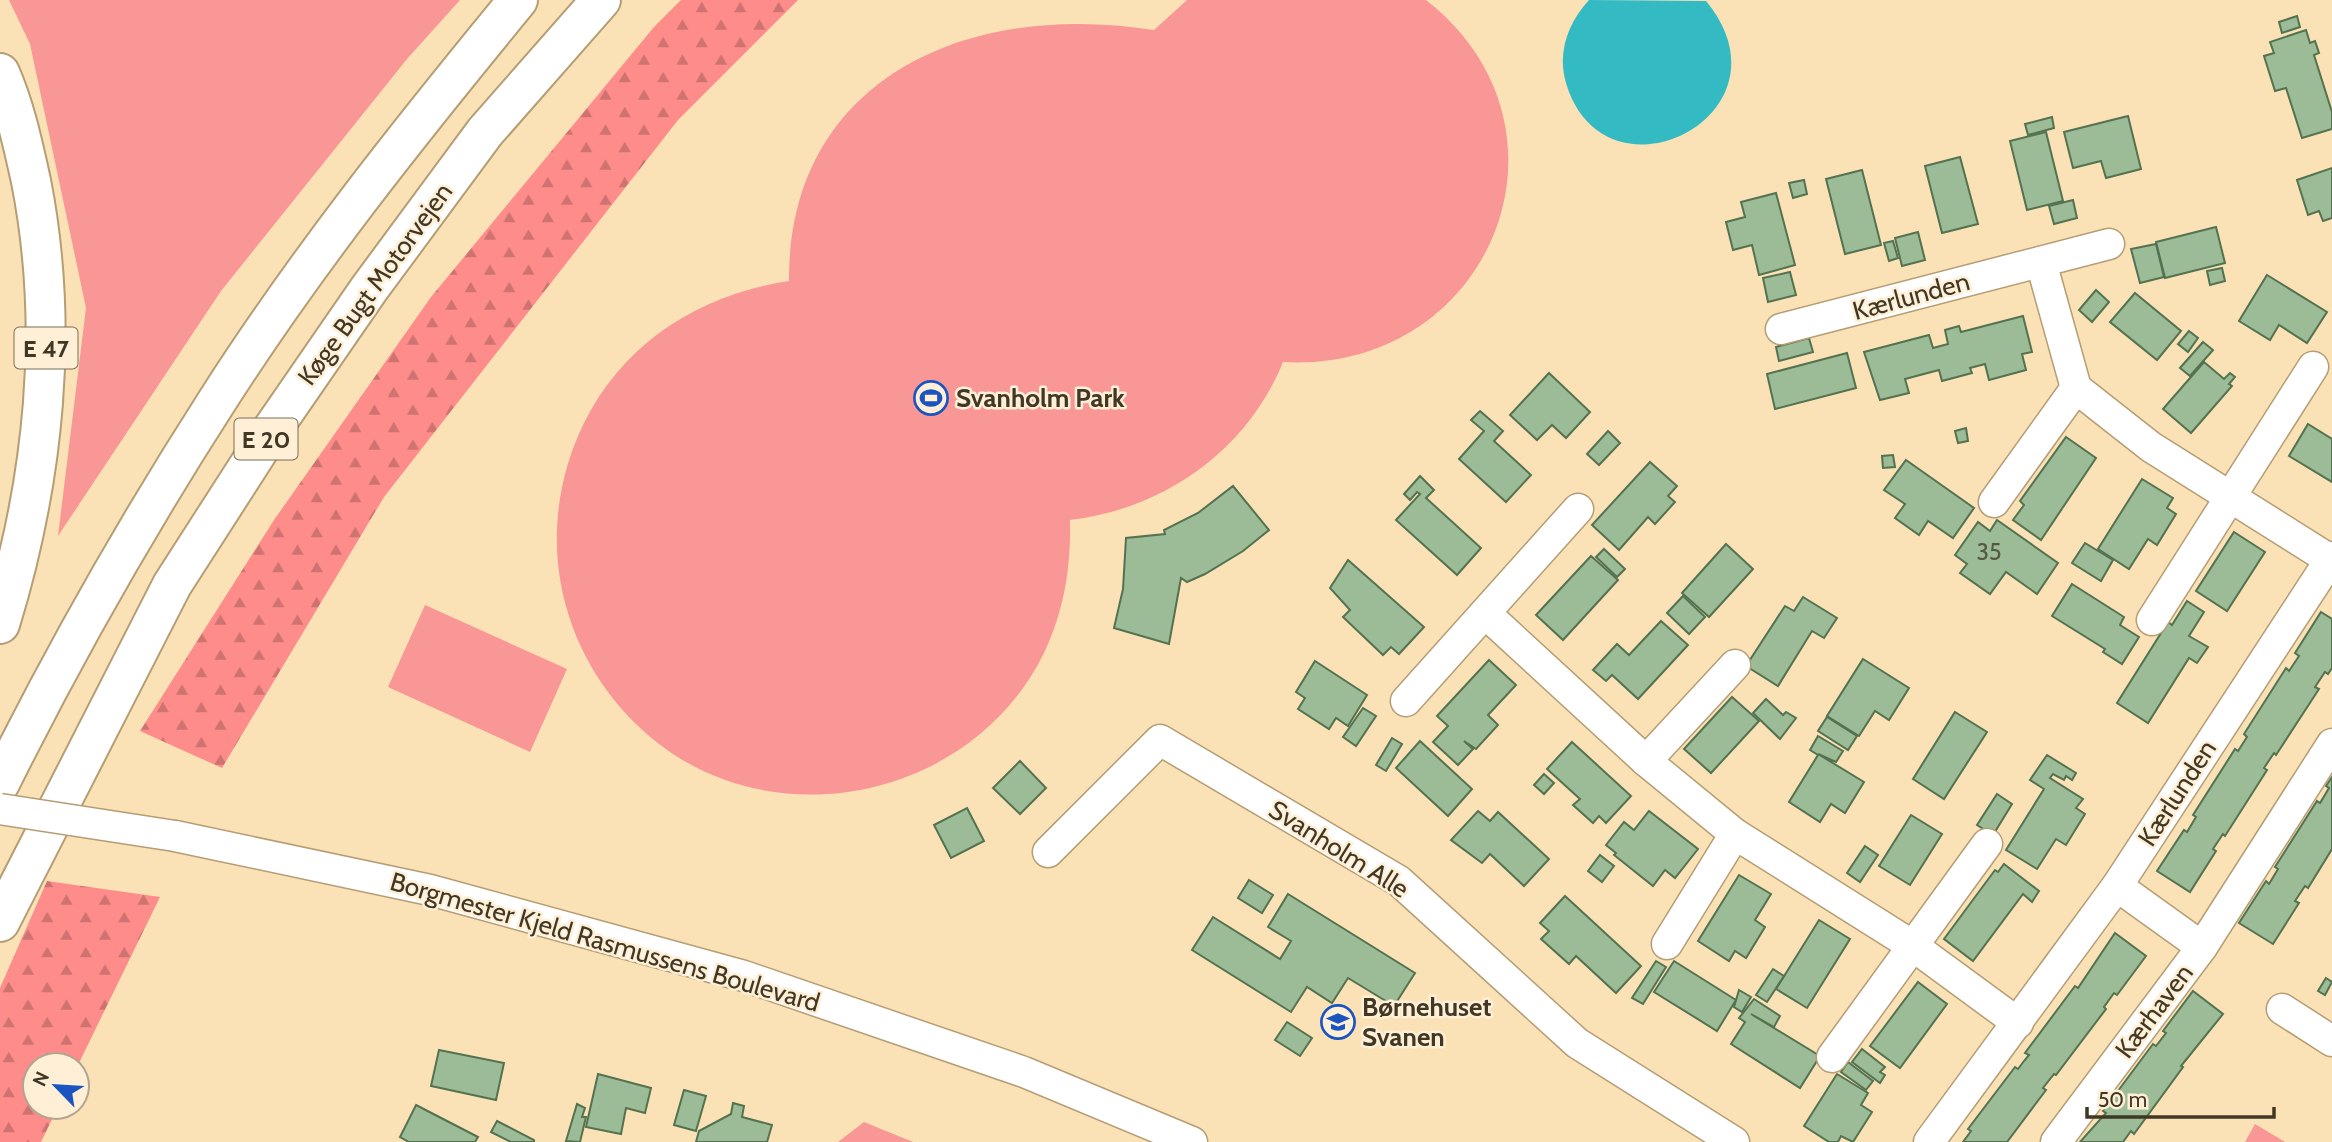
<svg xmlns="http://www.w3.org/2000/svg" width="2332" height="1142" font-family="Cabin,sans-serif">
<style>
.grass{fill:#f89795}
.forest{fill:url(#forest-firs)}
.water{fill:#34bac3}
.building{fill:#9bbc97;stroke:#547250;stroke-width:2}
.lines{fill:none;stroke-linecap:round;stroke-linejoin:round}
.minor-casing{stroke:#b59d74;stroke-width:33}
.highway-casing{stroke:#b59d74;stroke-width:42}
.minor{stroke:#fff;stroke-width:30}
.highway{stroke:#fff;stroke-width:38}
.minor-bridge-casing{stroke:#b59d74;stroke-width:33;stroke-linecap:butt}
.minor-bridge{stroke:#fff;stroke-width:30}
.labels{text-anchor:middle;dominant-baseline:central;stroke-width:5;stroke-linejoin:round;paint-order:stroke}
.number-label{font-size:23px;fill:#575842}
.shield{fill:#feefd6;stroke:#796e5a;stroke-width:2}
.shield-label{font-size:24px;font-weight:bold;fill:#403725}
.street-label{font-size:26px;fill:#403725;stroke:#feefd6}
.poi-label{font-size:26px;font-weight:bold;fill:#403725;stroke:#feefd6;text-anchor:start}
</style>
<defs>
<pattern id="forest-firs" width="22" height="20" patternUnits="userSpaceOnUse" patternTransform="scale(1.75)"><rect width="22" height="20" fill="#fe8c8a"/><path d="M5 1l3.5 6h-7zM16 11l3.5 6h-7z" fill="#cf7371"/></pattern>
</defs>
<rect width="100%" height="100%" fill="#fae1b6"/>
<g class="grass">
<polygon points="9,0 460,0 407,59 221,291 58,536 86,308 30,44"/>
<path d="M1187 0H1426C1591 129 1490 374 1283 362 1247 451 1164 509 1070 520 1071 568 1064 612 1043 655 973 795 783 839 659 744 614 709 581 661 566 606 549 545 556 480 584 423 624 342 701 294 789 281 788 80 965 0 1154 30Z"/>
<polygon points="425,605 567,669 530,752 388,687"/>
<polygon points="864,1122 913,1142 838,1142"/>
<polygon points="2255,1124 2285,1142 2245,1142"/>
</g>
<g class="forest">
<polygon points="681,0 798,0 678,120 384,497 222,768 140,731 274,520 431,297 654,27"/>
<polygon points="47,881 160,897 77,1067 35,1065 35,1107 58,1107 41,1142 0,1142 0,988"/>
</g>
<path class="water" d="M1589 0 1706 1C1800 115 1604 212 1566 83 1557 52 1568 23 1589 0Z"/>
<g class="building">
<polygon points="2297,16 2300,27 2282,33 2279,22"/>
<polygon points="2306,30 2310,43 2315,41 2319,53 2314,55 2332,112 2332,129 2302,138 2286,88 2275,91 2264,56 2274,53 2270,42"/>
<polygon points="2128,116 2141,169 2106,178 2101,161 2073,168 2064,132"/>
<polygon points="2052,117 2054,128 2028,135 2025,124"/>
<polygon points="2046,132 2063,201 2027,210 2010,141"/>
<polygon points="1960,157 1978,224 1942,233 1925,166"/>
<polygon points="2332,168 2332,218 2323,221 2319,211 2308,215 2297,180"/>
<polygon points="1862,170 1881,245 1845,254 1826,179"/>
<polygon points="1804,180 1807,194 1793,198 1789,183"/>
<polygon points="1776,193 1795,265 1759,275 1752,245 1733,250 1726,222 1745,217 1741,202"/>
<polygon points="2073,200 2077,218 2054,224 2049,206"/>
<polygon points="2216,227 2225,263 2165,278 2156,242"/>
<polygon points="1918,232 1925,260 1902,266 1895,238"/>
<polygon points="1893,241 1898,258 1889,261 1884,243"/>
<polygon points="2156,244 2164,277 2140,283 2131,249"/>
<polygon points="2222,268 2225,281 2210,285 2207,271"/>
<polygon points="1790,272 1796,295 1768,302 1763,278"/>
<polygon points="2267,275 2327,312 2307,343 2279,325 2270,340 2239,321"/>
<polygon points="2096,290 2109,302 2092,322 2079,310"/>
<polygon points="2135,293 2181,331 2157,360 2110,322"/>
<polygon points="2023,316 2032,352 2022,354 2026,370 1989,380 1985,364 1970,368 1972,373 1942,381 1939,370 1905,379 1909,393 1880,400 1864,352 1929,335 1933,348 1948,344 1945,330 1959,326 1961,332"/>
<polygon points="2189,331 2198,338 2188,352 2178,344"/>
<polygon points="1809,338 1813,352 1779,361 1776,347"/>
<polygon points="2203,342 2213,350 2190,376 2180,368"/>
<polygon points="1847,353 1856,388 1775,409 1767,374"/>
<polygon points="2204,362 2224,379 2230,373 2235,377 2229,384 2232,386 2191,433 2163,409"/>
<polygon points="1549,373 1590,412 1566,438 1552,425 1537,440 1510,415"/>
<polygon points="1480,411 1503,431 1494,441 1531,475 1506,502 1459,459 1484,431 1471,420"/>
<polygon points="2308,424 2332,439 2332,482 2289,456"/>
<polygon points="1966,428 1968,441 1958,443 1955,431"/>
<polygon points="1608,431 1620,443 1599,465 1587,454"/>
<polygon points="2066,437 2096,458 2041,540 2013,520 2024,505 2020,501"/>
<polygon points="1893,455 1895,467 1883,468 1882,456"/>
<polygon points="1906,460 1974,508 1953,538 1928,521 1919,535 1895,518 1905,504 1884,490"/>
<polygon points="1650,462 1677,486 1668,496 1675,502 1655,524 1648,517 1619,550 1592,525"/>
<polygon points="1420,476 1434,490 1426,498 1481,548 1457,575 1396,520 1420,494 1417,492 1410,500 1404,494"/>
<polygon points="2142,479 2173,498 2167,508 2176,514 2157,545 2148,539 2129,569 2098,549"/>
<polygon points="1233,486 1269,530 1243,551 1205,574 1187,582 1181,578 1169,644 1114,628 1123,589 1126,538 1165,534 1164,530 1198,513"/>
<polygon points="1997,520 2058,563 2037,594 2006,572 1990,594 1960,573 1967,564 1955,555 1978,522 1990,531"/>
<polygon points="2234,532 2265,552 2227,611 2196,591"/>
<polygon points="2085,543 2113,560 2101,581 2072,563"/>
<polygon points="1726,544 1753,569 1709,617 1682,593"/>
<polygon points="1604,549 1625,569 1617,577 1596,557"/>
<polygon points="1591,556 1618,580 1563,640 1536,615"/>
<polygon points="1348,560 1424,627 1399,654 1391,647 1383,655 1343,617 1350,610 1330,588"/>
<polygon points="2072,584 2124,617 2120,625 2139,637 2122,664 2103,652 2105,649 2052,616"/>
<polygon points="1683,596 1705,617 1689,634 1667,613"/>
<polygon points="1803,597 1837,618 1824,638 1812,631 1778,686 1746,666 1785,606 1794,611"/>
<polygon points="2187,601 2204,612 2189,636 2208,647 2197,663 2189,658 2148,723 2117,703 2168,622 2172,625"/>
<polygon points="2321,612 2332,619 2332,668 2328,674 2325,672 2315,687 2319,689 2276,755 2274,753 2264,768 2267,770 2225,836 2223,834 2213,849 2216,851 2190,892 2157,871 2184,830 2187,832 2196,817 2193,815 2235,749 2238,751 2247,737 2244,734 2286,668 2289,671 2299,656 2295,653"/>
<polygon points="1661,621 1688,645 1638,699 1612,675 1606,681 1593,670 1617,644 1629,655"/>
<polygon points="1863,659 1909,688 1889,720 1875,711 1859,736 1827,716"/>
<polygon points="1489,660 1516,685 1488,715 1498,725 1476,749 1464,741 1473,749 1458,765 1433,742 1448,726 1437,716"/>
<polygon points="1315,661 1367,695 1348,726 1336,718 1329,729 1298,709 1305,698 1296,692"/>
<polygon points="1732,697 1759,721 1711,773 1684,749"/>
<polygon points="1766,699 1783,715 1786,712 1796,718 1780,739 1753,713"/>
<polygon points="1363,708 1376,716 1356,746 1343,737"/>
<polygon points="1955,712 1987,732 1944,799 1913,779"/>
<polygon points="1827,717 1857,736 1848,750 1818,731"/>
<polygon points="1818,736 1843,751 1836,762 1818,754 1864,782 1845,813 1831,804 1820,822 1789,802 1818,755 1810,750"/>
<polygon points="1392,738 1402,744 1386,771 1376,765"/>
<polygon points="1420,741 1472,789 1448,816 1396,768"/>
<polygon points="1572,742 1631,796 1606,823 1599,816 1593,823 1573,805 1580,799 1547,769"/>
<polygon points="2047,755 2076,773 2072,780 2066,776 2064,780 2053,774 2050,778 2083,799 2076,808 2085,814 2066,845 2056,839 2037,869 2006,850 2044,789 2030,780"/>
<polygon points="1020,761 1046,788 1020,814 993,788"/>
<polygon points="1544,774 1554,783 1544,794 1534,785"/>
<polygon points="2332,777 2332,849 2308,888 2305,886 2295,901 2299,903 2273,944 2239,923 2266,881 2269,884 2278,869 2275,867 2317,801 2320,803 2329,788 2326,786"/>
<polygon points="1997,794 2012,804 1993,835 1977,825"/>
<polygon points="967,808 984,841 951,858 934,825"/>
<polygon points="1478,811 1490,821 1498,812 1549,859 1524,886 1490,854 1482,863 1451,840"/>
<polygon points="1649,811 1698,849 1675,878 1665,870 1653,886 1614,855 1616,853 1606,845 1624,822 1634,830"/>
<polygon points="1911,815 1942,834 1910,885 1879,866"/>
<polygon points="1865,846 1878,855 1860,882 1847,873"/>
<polygon points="1600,855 1614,866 1602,882 1588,871"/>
<polygon points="2004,864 2039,891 2032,902 2023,894 1973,961 1944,939 1995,870 1998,872"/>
<polygon points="1739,875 1771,894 1755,920 1765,927 1746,958 1735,951 1729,961 1698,941"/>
<polygon points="1249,880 1273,895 1262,913 1238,898"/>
<polygon points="1288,894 1415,973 1394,1006 1348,978 1332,1003 1307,987 1291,1012 1192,950 1213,917 1280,959 1291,941 1268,927"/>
<polygon points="1565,896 1641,966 1616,993 1576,956 1569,964 1541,939 1549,931 1540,923"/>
<polygon points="1819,920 1850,939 1807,1008 1776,989"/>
<polygon points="2115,933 2146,956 2117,995 2114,993 2104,1007 2106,1009 2056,1075 2054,1074 2043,1088 2046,1090 2007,1142 1963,1142 1971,1131 1968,1129 2015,1067 2018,1069 2024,1061 2029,1055 2025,1053 2075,986 2078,988"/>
<polygon points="1656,961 1666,967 1643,1004 1632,998"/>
<polygon points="1674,961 1736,1000 1717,1031 1654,992"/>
<polygon points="1773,969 1784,976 1767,1002 1756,995"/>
<polygon points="2326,978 2332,982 2325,995 2318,991"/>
<polygon points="1918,982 1947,1004 1900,1068 1870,1046"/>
<polygon points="1739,990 1751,997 1742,1012 1734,1007"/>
<polygon points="2193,991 2223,1014 2181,1066 2183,1067 2134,1134 2131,1131 2123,1142 2080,1142 2106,1113 2103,1111 2153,1044 2156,1046 2166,1033 2163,1031"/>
<polygon points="1754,999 1780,1016 1774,1027 1751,1014 1820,1056 1800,1088 1731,1044 1745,1022 1739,1018"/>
<polygon points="1287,1022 1312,1038 1300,1056 1275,1040"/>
<polygon points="1862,1049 1885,1067 1880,1072 1885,1075 1880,1083 1852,1062"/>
<polygon points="439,1050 504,1063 496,1100 431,1086"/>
<polygon points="1848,1062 1873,1081 1866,1090 1841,1072"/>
<polygon points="598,1074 651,1088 645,1113 626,1108 621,1134 586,1127"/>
<polygon points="1837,1074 1868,1093 1861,1105 1872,1112 1853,1142 1841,1136 1838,1142 1829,1142 1804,1126"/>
<polygon points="684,1090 706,1096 696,1131 674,1125"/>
<polygon points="733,1103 744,1106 742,1117 772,1125 767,1142 696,1142 699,1131 731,1114"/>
<polygon points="577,1104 585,1108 582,1117 586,1117 580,1142 566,1141"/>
<polygon points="416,1105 478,1137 475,1142 409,1142 400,1137"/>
<polygon points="497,1121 534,1140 534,1142 511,1142 491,1132"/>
</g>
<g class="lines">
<g class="minor-casing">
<g id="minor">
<polyline points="2041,262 2076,388 2151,447 2329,559"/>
<polyline points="1781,329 2109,244"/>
<polyline points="1994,502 2076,388"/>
<polyline points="1485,613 1646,761 1735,834 1913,946 2018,1023"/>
<polyline points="2152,620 2313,367"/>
<polyline points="1406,701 1578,509"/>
<polyline points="1646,761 1735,665"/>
<polyline points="175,836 430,890 744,976 1024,1072 1192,1142"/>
<polyline points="1048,852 1160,740 1399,881 1577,1043 1734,1142"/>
<polyline points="2117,886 2202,947"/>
<polyline points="1667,944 1735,834"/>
<polyline points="2282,1009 2332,1041"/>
<polyline points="1832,1057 1987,844"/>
<polyline points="1929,1142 2117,886 2332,557"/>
<polyline points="2056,1142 2202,947 2332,744"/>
</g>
</g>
<g class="highway-casing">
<g id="highway">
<path d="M0 73C15 107 23 145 31 181 60 328 44 481 0 624"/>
<path d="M0 783C65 652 138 524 217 401 307 260 412 129 518 0"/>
<polyline points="0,922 172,585 269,434 369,289 485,132 601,0"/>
</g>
</g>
<use href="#minor" class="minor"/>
<use href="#highway" class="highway"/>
<g class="minor-bridge-casing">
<polyline id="minor-bridge" points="0,809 175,836"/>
</g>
<use href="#minor-bridge" class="minor-bridge"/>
</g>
<defs>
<g id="stadium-ring" transform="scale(1.75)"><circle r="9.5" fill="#feefd6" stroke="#1a54c0" stroke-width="1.5"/><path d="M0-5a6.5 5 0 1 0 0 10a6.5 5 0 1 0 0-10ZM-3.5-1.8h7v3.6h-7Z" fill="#1a54c0"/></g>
<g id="school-ring" transform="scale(1.75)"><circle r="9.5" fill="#feefd6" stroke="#1a54c0" stroke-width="1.5"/><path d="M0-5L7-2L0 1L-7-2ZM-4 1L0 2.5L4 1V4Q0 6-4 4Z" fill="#1a54c0"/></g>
</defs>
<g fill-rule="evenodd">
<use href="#stadium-ring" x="931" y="398"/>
<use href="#school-ring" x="1338" y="1022"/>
</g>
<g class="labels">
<g class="number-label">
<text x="1989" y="552">35</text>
</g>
<g class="shield">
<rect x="14.5" y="327.5" width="63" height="41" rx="5"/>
<rect x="234.5" y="418.5" width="63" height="41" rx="5"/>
</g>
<g class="shield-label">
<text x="46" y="348">E 47</text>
<text x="266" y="439">E 20</text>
</g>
<g class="street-label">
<text transform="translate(375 284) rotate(-54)">Køge Bugt Motorvejen</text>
<text transform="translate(1911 296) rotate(-15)">Kærlunden</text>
<text transform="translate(2177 793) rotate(-57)">Kærlunden</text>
<text transform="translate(1339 849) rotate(32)">Svanholm Alle</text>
<text transform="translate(605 942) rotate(16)">Borgmester Kjeld Rasmussens Boulevard</text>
<text transform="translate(2154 1011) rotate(-53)">Kærhaven</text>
</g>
<g class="poi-label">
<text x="956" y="398">Svanholm Park</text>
<text x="1362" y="1007">Børnehuset<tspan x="1362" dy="30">Svanen</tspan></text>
</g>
</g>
<g transform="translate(56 1086) rotate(295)"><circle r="33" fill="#feefd6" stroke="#b2a58f" stroke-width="2"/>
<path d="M0-5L12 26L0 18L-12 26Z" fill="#1a54c0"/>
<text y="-10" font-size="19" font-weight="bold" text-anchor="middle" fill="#403725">N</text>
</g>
<path d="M2087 1107v10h187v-10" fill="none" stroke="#403725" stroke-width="3.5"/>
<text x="2098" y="1107" font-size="21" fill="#403725" stroke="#feefd6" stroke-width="5" paint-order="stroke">50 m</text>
</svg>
